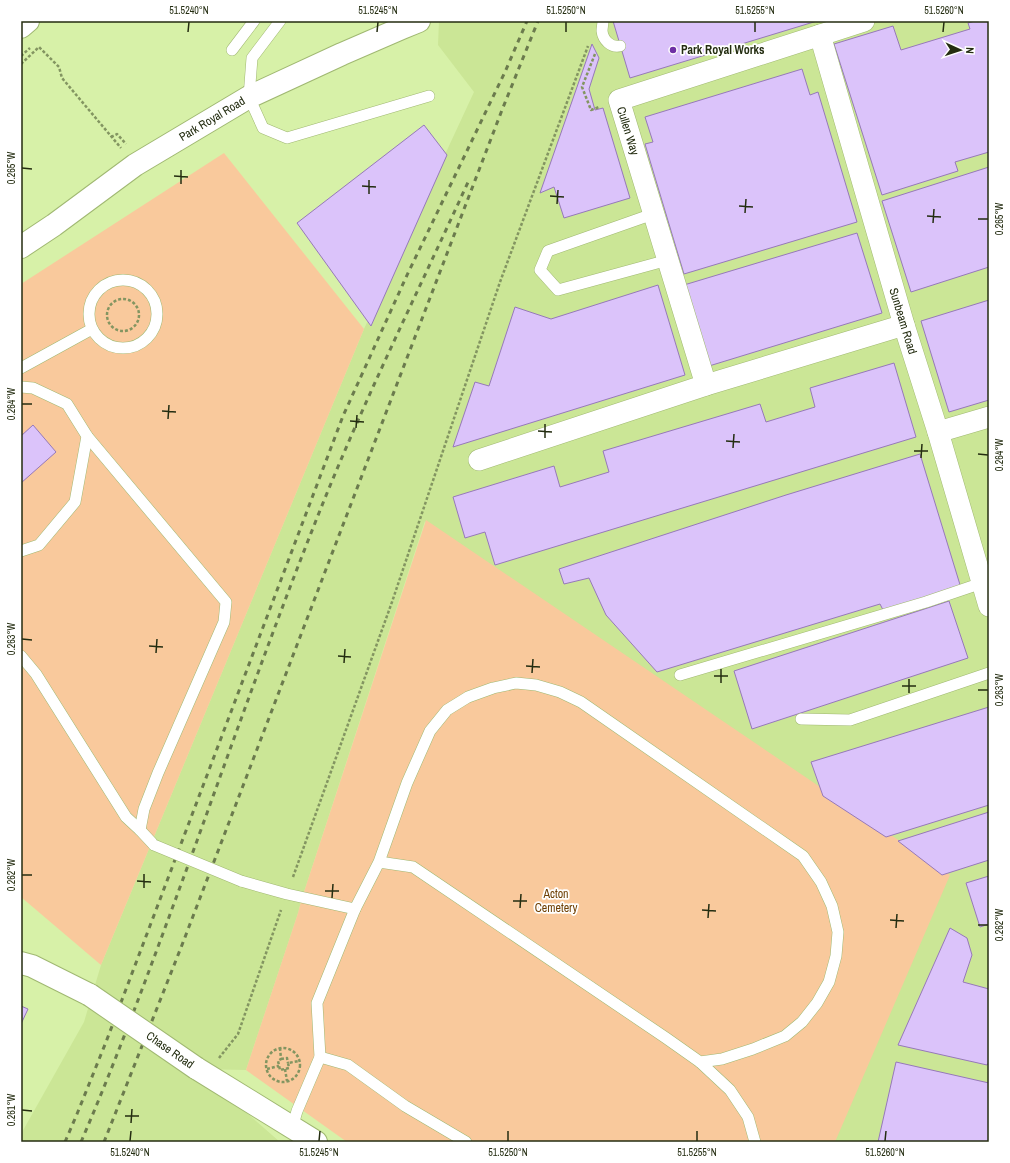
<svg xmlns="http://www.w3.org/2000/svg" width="1010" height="1163" font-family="'Archivo Narrow',sans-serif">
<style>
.built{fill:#cbe696}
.green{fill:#f9c99c}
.building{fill:#dbc3fa;stroke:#9679b9}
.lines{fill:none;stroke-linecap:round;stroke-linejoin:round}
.lane-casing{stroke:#a0b872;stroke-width:12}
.street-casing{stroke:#a0b872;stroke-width:22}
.secondary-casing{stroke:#a0b872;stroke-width:24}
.highway-casing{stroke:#a0b872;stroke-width:24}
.path{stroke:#839561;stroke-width:2.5;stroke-dasharray:3 2;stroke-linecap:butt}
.lane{stroke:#fff;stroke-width:11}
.street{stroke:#fff;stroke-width:21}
.secondary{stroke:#fff;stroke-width:22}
.highway{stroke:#fff;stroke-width:22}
.rail{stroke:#6b7b4d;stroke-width:3;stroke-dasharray:5 5;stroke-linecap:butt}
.lane-bridge-casing{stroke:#a0b872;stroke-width:12;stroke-linecap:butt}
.secondary-bridge-casing{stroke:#a0b872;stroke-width:24;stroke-linecap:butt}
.lane-bridge{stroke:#fff;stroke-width:11}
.secondary-bridge{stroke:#fff;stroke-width:22}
.ticks{fill:none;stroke:#242d11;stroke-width:1.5}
.poi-dot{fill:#6e30a5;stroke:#fff;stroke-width:1.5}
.labels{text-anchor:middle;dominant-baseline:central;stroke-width:3.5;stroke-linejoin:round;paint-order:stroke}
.poi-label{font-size:12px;font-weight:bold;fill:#242d11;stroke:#fff;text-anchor:start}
.street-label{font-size:12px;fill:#242d11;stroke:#fff}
.park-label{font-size:12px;fill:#6e3f03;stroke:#fff}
.neatline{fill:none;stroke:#242d11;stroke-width:1.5}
.ticks-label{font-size:10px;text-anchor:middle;fill:#242d11}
</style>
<rect width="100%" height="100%" fill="#d7f1a8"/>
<polygon class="built" points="439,21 989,21 989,1142 834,1142 425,521 302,898 298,913 246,1070 197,1069 280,1142 21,1142 21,1134 84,1022 101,965 364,329 474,92 438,45"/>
<g class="green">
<polygon points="224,153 364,329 101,965 21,897 21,284"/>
<polygon points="426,520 950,875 835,1142 347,1142 246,1070 298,913 302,898"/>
</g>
<g class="building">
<polygon points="613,21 817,21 630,78"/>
<polygon points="975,21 989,21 989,152 955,162 958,171 882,195 834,44 893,26 901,50 970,29 968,23"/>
<polygon points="592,44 599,58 589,89 595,110 603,108 630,198 564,218 554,187 540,193"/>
<polygon points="802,69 810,95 818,92 857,222 684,274 645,144 653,142 645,117"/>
<polygon points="424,125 447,155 371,326 297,223"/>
<polygon points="989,167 989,267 911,292 882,201"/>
<polygon points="857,233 882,313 709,366 684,285"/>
<polygon points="658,285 685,375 453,447 475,382 489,386 515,307 551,319"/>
<polygon points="989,300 989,400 949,412 921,321"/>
<polygon points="894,363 916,437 495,565 485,532 465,538 453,497 554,466 560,487 609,472 603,451 760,404 766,422 815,407 810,388"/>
<polygon points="33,425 56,452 21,483 21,436"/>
<polygon points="920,454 961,588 884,612 880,604 657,672 606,615 589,578 564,584 559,569 786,495"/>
<polygon points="949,601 968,658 752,729 734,671"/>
<polygon points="989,707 989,805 886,837 823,796 811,762"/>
<polygon points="989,812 989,860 942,875 898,841"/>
<polygon points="989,876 989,924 980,927 966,883"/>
<polygon points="950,928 967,938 972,955 963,982 989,989 989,1062 987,1065 898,1045"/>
<polygon points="21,1006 28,1009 21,1024"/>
<polygon points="896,1062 989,1083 989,1142 878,1142"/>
</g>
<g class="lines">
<g class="lane-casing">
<g id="lane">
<polyline points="280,21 252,58 249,97 263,128 287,138 429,96"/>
<path d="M603 21C603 24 602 28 602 31 603 40 611 48 620 46"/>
<polyline points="232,50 254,21"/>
<polyline points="653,214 548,251 540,270 558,290 668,260"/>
<circle cx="123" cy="314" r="34"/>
<polyline points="21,368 92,329"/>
<polyline points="21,387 33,388 67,404 87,436 75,502 39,545 21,551"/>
<polyline points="87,436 226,602 224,622 158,773 144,809 140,830"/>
<polyline points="21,656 36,674 126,817 140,830 154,845"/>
<polyline points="680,675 926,602 982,583"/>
<polyline points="801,719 850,720 989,673"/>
<polyline points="241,881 287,894 355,909"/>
<polyline points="320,1057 348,1065 405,1106 466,1142"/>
<polyline points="700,1062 730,1090 748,1117 755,1142"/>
<polyline points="292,1128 297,1111 320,1057 317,1003 355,909 379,862 407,783 430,731 447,710 468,697 493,688 516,683 536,685 560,692 581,702 803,856 821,882 832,906 838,932 836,956 829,982 817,1003 802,1022 785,1036 753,1049 722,1059 700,1062 666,1038 413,867 379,862"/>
</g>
</g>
<g class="street-casing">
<g id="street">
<polyline points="820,35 904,325 938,432 989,606"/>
<polyline points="706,385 619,100 864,21"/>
<polyline points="938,432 989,417"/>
<polyline points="479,460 706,385 904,325"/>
</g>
</g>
<g class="secondary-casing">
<g id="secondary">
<polyline points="21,247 54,225 135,165 249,97 342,54 402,28 419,21"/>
<polyline points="21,963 32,966 90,995"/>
<polyline points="196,1068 316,1142"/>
</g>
</g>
<g class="highway-casing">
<polyline id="highway" points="21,27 28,21"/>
</g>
<g class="path">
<polyline points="595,54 582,87 591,110 599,107"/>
<polyline points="21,56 30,48"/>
<polyline points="21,64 39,47 59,67 62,78 121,148"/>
<polyline points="111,137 117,134 126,144"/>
<circle cx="123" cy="315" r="16"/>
<polyline points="293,877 392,602 500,282 588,46"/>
<polyline points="280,1048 281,1059 278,1061 280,1070 289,1068 288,1063 299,1061"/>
<circle cx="283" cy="1065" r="17"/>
<polyline points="219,1058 238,1034 281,910"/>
<polyline points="281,1059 287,1058 288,1063"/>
<polyline points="267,1069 279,1066"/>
<polyline points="285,1069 287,1081"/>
</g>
<use href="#lane" class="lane"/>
<use href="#street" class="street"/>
<use href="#secondary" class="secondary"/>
<use href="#highway" class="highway"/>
<g class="rail">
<polyline points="65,1142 77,1114 106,1042 343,416 408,273 505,72 527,21"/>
<path d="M81 1142C121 1049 155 955 190 860 231 747 271 634 315 523 361 406 417 294 469 180"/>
<polyline points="104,1142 182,945 502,110 538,21"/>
</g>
<g class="lane-bridge-casing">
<polyline id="lane-bridge" points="154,845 241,881"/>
</g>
<g class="secondary-bridge-casing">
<polyline id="secondary-bridge" points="90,995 196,1068"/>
</g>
<use href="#lane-bridge" class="lane-bridge"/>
<use href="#secondary-bridge" class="secondary-bridge"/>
</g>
<path class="ticks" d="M188 32 189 22M377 32 378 22M566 32V22M755 32V22M943 32 944 22M22 168 32 169M174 176 188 177M181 184V170M362 186 376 187M369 194V180M550 196 564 197M557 204 558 190M739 206 753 207M745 213 746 199M927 216 941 217M978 219H988M933 223 934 209M22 404H32M162 411 176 412M168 419 169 405M350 421 364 422M356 428 357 415M538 431 552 432M545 438V424M726 441 740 442M733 448 734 434M914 451H928M978 454 988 455M921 458 922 444M22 639 32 640M149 646 163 647M156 653 157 639M338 656 351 657M344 663 345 649M526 666 540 667M532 673 533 659M714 676H728M721 683V669M902 686H916M978 690H988M909 693V679M22 875H32M137 881 151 882M144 888V874M325 891H339M332 898 333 884M513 901H527M520 908 521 894M702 910 716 911M708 918 709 904M890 920 904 921M978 925H988M896 928 897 914M22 1110 32 1111M125 1116H139M131 1123 132 1109M130 1141 131 1131M319 1141 320 1131M508 1141V1131M697 1141V1131M885 1141 886 1131"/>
<circle class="poi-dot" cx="673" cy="50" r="4"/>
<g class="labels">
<g class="poi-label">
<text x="681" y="50">Park Royal Works</text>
</g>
<g class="street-label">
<text transform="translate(212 119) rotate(-31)">Park Royal Road</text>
<text transform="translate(628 131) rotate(73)">Cullen Way</text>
<text transform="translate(903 321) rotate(73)">Sunbeam Road</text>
<text transform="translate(170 1050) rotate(35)">Chase Road</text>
</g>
<g class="park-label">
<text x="556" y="894">Acton<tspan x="556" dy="14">Cemetery</tspan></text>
</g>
</g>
<rect width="1010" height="1163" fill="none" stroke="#ffffff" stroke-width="44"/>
<g transform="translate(960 50) rotate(93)" stroke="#ffffff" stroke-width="3" paint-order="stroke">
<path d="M0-3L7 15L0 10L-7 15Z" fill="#242d11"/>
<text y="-6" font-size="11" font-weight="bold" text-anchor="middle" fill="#242d11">N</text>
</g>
<rect x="22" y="22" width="966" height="1119" class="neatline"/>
<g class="ticks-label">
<text x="189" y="14">51.5240°N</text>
<text x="378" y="14">51.5245°N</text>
<text x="566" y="14">51.5250°N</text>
<text x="755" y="14">51.5255°N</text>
<text x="944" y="14">51.5260°N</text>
<text transform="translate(11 168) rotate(-90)" y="4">0.265°W</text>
<text transform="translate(999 219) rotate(-90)" y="4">0.265°W</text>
<text transform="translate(11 404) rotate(-90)" y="4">0.264°W</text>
<text transform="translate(999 455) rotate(-90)" y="4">0.264°W</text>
<text transform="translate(11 639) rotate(-90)" y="4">0.263°W</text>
<text transform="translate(999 690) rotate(-90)" y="4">0.263°W</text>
<text transform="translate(11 875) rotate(-90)" y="4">0.262°W</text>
<text transform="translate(999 925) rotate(-90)" y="4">0.262°W</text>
<text transform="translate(11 1110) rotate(-90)" y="4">0.261°W</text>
<text x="130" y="1156">51.5240°N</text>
<text x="319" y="1156">51.5245°N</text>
<text x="508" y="1156">51.5250°N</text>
<text x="697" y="1156">51.5255°N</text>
<text x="885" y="1156">51.5260°N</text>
</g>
</svg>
